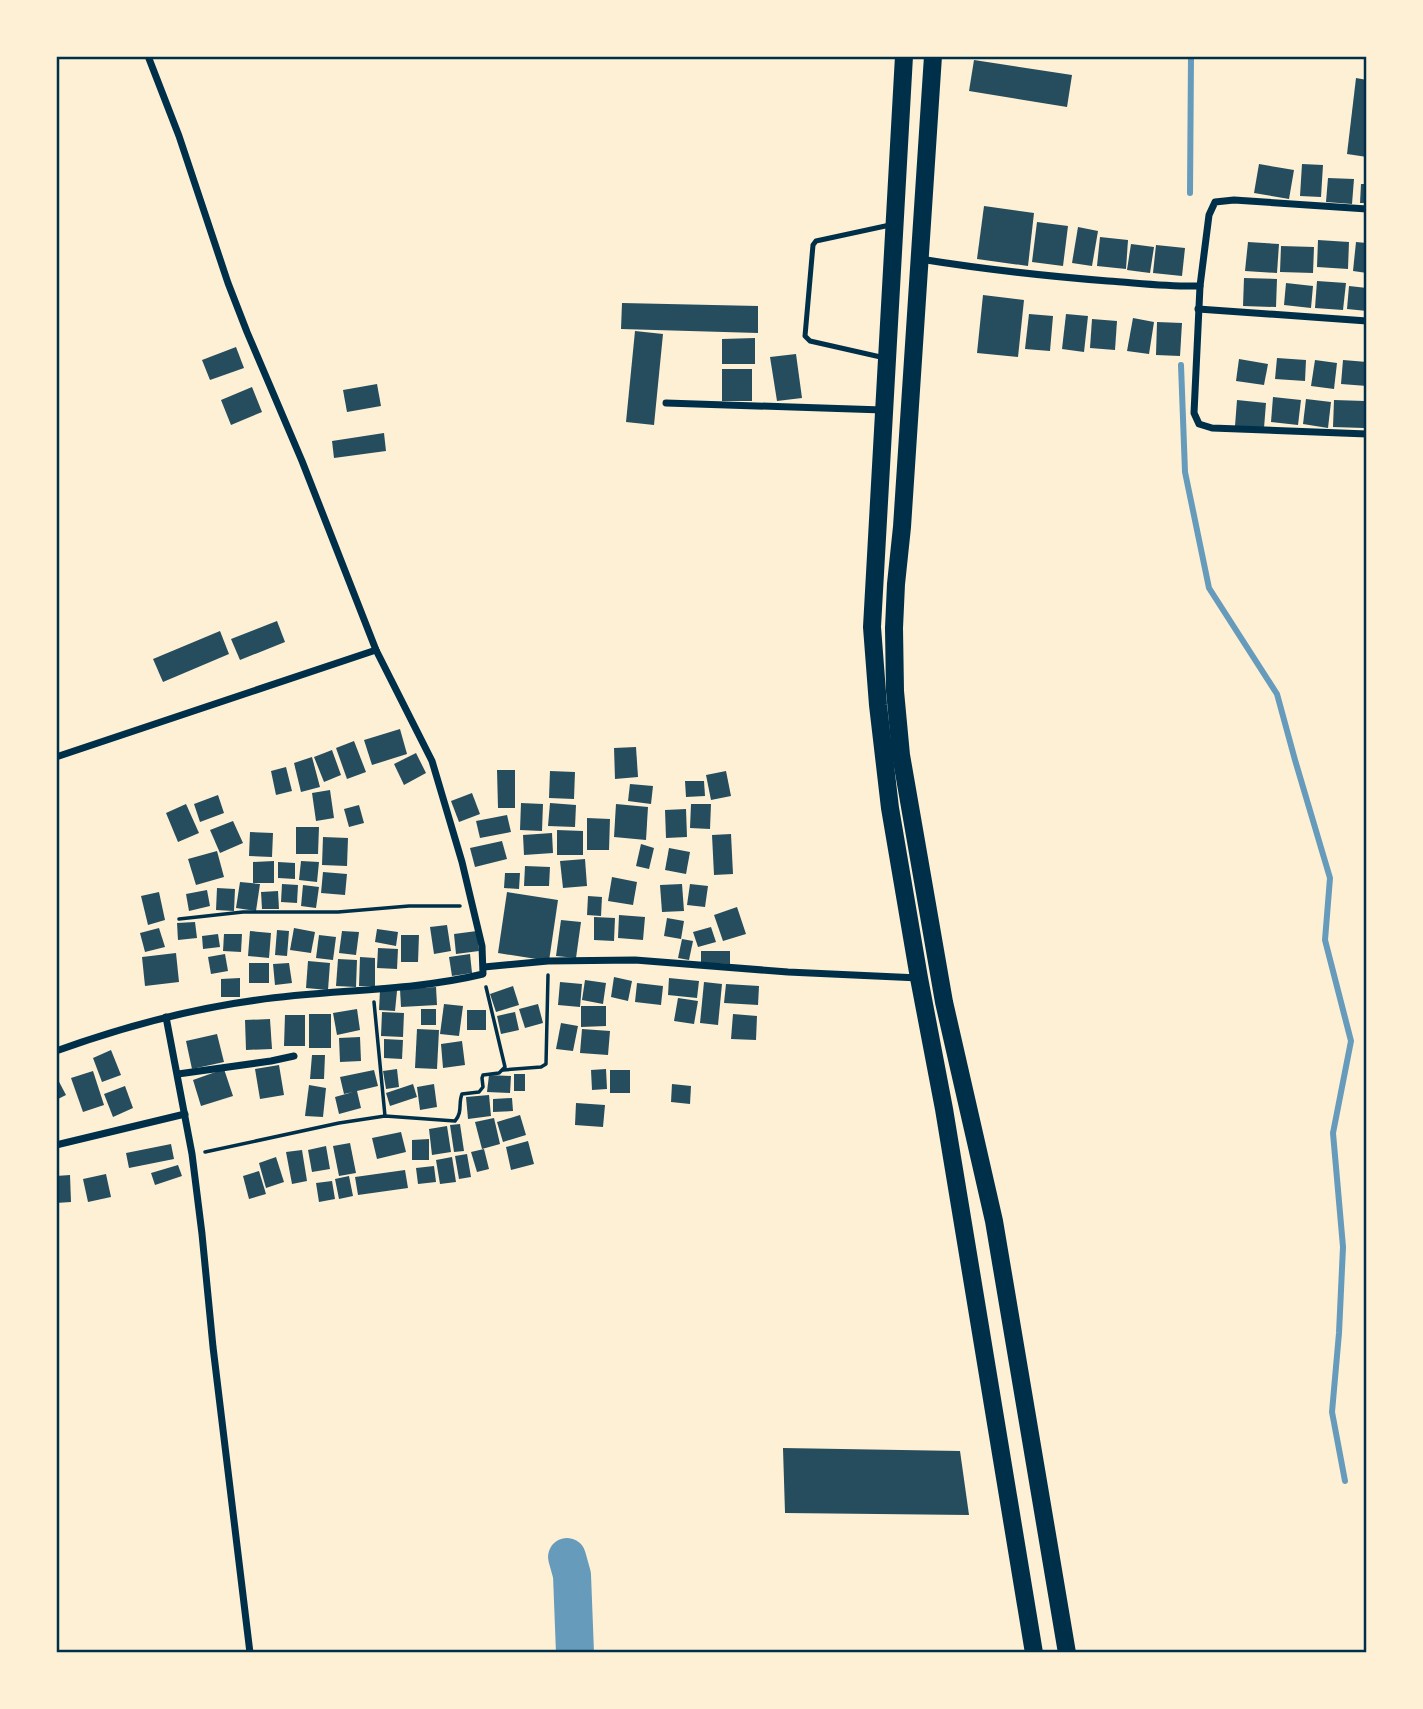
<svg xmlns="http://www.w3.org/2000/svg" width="1423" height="1709" font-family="Georgia,serif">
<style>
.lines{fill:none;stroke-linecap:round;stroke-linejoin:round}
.stream{stroke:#669bbc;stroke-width:6}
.river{stroke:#669bbc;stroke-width:38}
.building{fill:#264d5e}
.path{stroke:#003049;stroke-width:3.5}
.service{stroke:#003049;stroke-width:5}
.minor{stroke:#003049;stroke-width:7}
.trunk{stroke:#003049;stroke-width:18}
.neatline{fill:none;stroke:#003049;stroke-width:2.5}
</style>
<rect width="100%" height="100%" fill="#fdf0d5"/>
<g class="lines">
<g class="stream">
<polyline points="1190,193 1191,56"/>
<polyline points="1181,365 1185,472 1209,588 1277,694 1295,760 1330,878 1325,940 1351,1041 1333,1133 1343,1247 1339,1333 1332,1412 1345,1481"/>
</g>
<polyline class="river" points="567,1557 572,1575 575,1653"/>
</g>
<g class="building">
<polygon points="974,60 1072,75 1067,107 969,91"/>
<polygon points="1356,78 1367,80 1367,157 1347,154"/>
<polygon points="1259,164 1294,170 1289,199 1254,193"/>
<polygon points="1302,164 1323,165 1321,197 1300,196"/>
<polygon points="1328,178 1354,179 1352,204 1326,202"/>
<polygon points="1361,184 1367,184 1367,203 1360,203"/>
<polygon points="984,206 1034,213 1028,266 977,259"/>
<polygon points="1037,222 1068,226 1063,266 1032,262"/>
<polygon points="1078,227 1098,231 1092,266 1072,263"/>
<polygon points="1100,237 1128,240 1126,269 1097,266"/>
<polygon points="1318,240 1349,242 1348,269 1317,267"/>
<polygon points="1248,242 1279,244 1277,273 1245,271"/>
<polygon points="1356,242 1367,243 1367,273 1353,271"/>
<polygon points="1131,244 1154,247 1150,273 1127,270"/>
<polygon points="1156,245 1185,248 1182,276 1153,273"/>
<polygon points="1281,246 1314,247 1313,273 1280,272"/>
<polygon points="1244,278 1277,279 1276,307 1243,306"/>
<polygon points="1317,281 1346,283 1343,310 1315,308"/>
<polygon points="1286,283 1313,286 1311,308 1284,305"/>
<polygon points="1349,286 1367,288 1367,311 1347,309"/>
<polygon points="983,295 1024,300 1018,357 977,353"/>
<polygon points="622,303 758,306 758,333 621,329"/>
<polygon points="1029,314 1053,316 1050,351 1025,349"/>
<polygon points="1066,314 1088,316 1084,352 1062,349"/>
<polygon points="1133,318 1154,322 1149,354 1127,351"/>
<polygon points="1092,319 1117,321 1115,350 1090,348"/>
<polygon points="1157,322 1182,323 1180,356 1156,355"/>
<polygon points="635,331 663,334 654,425 626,422"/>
<polygon points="755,338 755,364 722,364 722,339"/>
<polygon points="236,347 244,368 210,380 202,360"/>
<polygon points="796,354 802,398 777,401 770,357"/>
<polygon points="1277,358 1306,360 1305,381 1275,379"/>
<polygon points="1239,359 1268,364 1264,385 1236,381"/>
<polygon points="1315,360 1337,363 1334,389 1311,386"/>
<polygon points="1343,360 1367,362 1367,386 1341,384"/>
<rect x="722" y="369" width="30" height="32"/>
<polygon points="377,384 381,406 347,412 343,390"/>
<polygon points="252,387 262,412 231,425 221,400"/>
<polygon points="1273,397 1301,400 1298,425 1271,422"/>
<polygon points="1306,399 1331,402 1328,428 1303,424"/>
<polygon points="1237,400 1266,403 1264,428 1235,426"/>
<polygon points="1334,400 1365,401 1364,428 1333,427"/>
<polygon points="384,433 386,451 334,458 332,441"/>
<polygon points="277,621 285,642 240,660 231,639"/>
<polygon points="220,631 229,654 163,682 153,659"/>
<polygon points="400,729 407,754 372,765 364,740"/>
<polygon points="354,741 366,772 347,779 336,748"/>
<polygon points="636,747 638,777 615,779 614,748"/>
<polygon points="332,750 341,775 324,782 314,757"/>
<polygon points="416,753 426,773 404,785 394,764"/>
<polygon points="312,757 320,787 301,792 294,763"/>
<polygon points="286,767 292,791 276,795 271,771"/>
<polygon points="497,770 515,770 515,808 498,808"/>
<polygon points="550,771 575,772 574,799 549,798"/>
<polygon points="726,771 731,796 711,800 706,775"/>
<polygon points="685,781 704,781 705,796 686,797"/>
<polygon points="630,784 653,786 651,804 628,801"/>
<polygon points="330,790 334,818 316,821 312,793"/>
<polygon points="472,793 480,814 459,822 451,801"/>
<polygon points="218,795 224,813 200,822 194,804"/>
<polygon points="521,803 543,804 542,831 520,830"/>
<polygon points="550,803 576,805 575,827 548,826"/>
<polygon points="186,804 199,833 178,842 166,813"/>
<polygon points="616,804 648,807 646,840 614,837"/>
<polygon points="691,804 711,804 710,829 690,828"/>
<polygon points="359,805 364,823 349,827 344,809"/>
<polygon points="686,809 687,837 666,838 665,810"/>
<polygon points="507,815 511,832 480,838 476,821"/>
<polygon points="587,818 610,819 609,850 587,850"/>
<polygon points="233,821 243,843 220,853 210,830"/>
<polygon points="296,827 319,827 318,854 296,854"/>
<polygon points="557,830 583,831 583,855 557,855"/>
<polygon points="250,832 273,833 272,857 249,856"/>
<polygon points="552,833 553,853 524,855 523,835"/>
<polygon points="731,834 733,874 714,875 712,835"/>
<polygon points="323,837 348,838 347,866 322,865"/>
<polygon points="502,841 507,859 475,867 470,848"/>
<polygon points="641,844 654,848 649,869 636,866"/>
<polygon points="669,848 690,852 686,874 665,870"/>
<polygon points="217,851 224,877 196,885 188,859"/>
<polygon points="585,859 587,886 563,888 560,861"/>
<polygon points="274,861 274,883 253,883 253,862"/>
<polygon points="301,861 319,862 317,882 299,880"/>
<polygon points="278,862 295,863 295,879 278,878"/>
<polygon points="525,866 550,867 549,886 524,886"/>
<polygon points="323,872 347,874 345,895 321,893"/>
<polygon points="505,873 520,873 519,889 504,888"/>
<polygon points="612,877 637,882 633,905 608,901"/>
<polygon points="240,882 260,884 256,911 236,908"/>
<polygon points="282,884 298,885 297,903 281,902"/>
<polygon points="682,884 684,911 662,912 660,885"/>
<polygon points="690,884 708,886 705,907 687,905"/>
<polygon points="303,885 319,887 316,908 301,906"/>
<polygon points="217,888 235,889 234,911 216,910"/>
<polygon points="207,890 210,906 189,911 186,894"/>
<polygon points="278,891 279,909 262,909 261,892"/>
<polygon points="159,892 165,920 148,925 141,896"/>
<polygon points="507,892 558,900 549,961 498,953"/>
<polygon points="588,896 602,897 601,916 587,915"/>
<polygon points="737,907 746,934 723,941 714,915"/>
<polygon points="619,915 645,917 643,940 618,938"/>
<polygon points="594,917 615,918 614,941 594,940"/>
<polygon points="667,918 684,921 681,939 664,936"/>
<polygon points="561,920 581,922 576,958 556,956"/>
<polygon points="195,922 197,938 178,940 177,923"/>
<polygon points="447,925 451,951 434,954 430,927"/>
<polygon points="711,927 716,942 698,947 693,932"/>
<polygon points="159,928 165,947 145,952 140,933"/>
<polygon points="294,928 315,932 311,953 290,950"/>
<polygon points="377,929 398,932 396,946 375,942"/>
<polygon points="277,930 289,931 287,956 275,955"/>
<polygon points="250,931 271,933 269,958 248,956"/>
<polygon points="342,931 359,932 356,955 339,953"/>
<polygon points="477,931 479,951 456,954 454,934"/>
<polygon points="218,934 220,947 203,949 202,936"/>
<polygon points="224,934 242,934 241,952 223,951"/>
<polygon points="319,935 336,937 333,960 316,958"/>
<polygon points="401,935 419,935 418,962 401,962"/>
<polygon points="682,939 693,941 689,960 678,958"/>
<polygon points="378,948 398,949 397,969 377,968"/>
<polygon points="701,951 730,951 730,964 701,963"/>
<polygon points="176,953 179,982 145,986 142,957"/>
<polygon points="225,954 228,971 211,974 208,957"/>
<polygon points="470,954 472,973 452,976 449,957"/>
<polygon points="360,957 375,958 375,986 359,986"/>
<polygon points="338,959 357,960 356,987 336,986"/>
<polygon points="308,961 330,963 328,990 306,988"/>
<rect x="249" y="963" width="20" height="20"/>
<polygon points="289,963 292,983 275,985 273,964"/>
<polygon points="614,977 632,981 628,1001 611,997"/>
<polygon points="240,978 240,997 221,997 221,979"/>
<polygon points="669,978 699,981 697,998 668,995"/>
<polygon points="585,980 606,983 603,1004 582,1000"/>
<polygon points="560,982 582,984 580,1007 558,1005"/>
<polygon points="704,982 722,984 718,1025 700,1023"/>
<polygon points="637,983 663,986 661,1005 635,1002"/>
<polygon points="726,984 759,986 758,1005 724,1003"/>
<polygon points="513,986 519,1005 496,1012 490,994"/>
<polygon points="436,987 437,1005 401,1007 400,989"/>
<polygon points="380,990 397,991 395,1011 379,1010"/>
<polygon points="678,998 698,1001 694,1024 674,1021"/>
<polygon points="444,1004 463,1006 459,1036 440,1034"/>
<polygon points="538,1004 543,1023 525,1028 519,1009"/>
<polygon points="581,1006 606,1006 606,1026 581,1027"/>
<polygon points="357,1009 360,1030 337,1035 333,1013"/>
<rect x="421" y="1009" width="15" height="16"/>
<rect x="467" y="1010" width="19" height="20"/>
<polygon points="382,1012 404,1013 403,1037 381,1036"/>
<polygon points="515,1012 519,1030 501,1034 497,1016"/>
<rect x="309" y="1014" width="22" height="34"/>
<polygon points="733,1014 757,1016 756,1040 731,1039"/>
<polygon points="285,1015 305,1015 305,1046 284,1046"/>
<polygon points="270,1019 272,1049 246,1050 245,1020"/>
<polygon points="561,1023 578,1026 573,1051 556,1049"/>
<polygon points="417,1029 439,1030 437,1069 415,1068"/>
<polygon points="582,1029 610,1031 608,1055 580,1053"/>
<polygon points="217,1034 224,1062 192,1069 186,1041"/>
<polygon points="360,1037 361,1061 340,1062 339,1038"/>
<polygon points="384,1039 403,1040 402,1059 384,1058"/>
<polygon points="462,1041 465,1065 443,1068 441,1044"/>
<polygon points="111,1050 121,1075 102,1082 93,1058"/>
<polygon points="312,1055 325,1055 324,1079 310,1079"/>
<polygon points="279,1065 284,1095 260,1099 255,1069"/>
<polygon points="224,1069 233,1096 201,1106 193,1080"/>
<polygon points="397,1069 399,1087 386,1089 383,1071"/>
<polygon points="606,1069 607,1089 592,1090 591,1070"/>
<polygon points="374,1070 378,1086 357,1091 361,1108 339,1114 335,1097 353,1092 344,1094 340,1077"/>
<rect x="610" y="1070" width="20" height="23"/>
<polygon points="93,1071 104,1105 83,1112 71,1078"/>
<rect x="514" y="1074" width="11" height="17"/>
<polygon points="489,1075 511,1076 510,1093 487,1092"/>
<polygon points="56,1076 66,1095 56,1100"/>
<polygon points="413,1084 417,1097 390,1106 386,1093"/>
<polygon points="434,1084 437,1107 420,1110 417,1087"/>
<polygon points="672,1084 691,1086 690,1104 671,1102"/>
<polygon points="309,1085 326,1088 323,1117 305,1116"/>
<polygon points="125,1086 133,1108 113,1117 104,1094"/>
<polygon points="489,1095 491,1116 468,1119 466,1097"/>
<polygon points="512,1098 513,1111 493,1112 493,1099"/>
<polygon points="576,1103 605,1105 603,1127 575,1125"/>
<polygon points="520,1115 526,1135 503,1142 497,1122"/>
<polygon points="494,1118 500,1144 482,1149 475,1122"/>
<polygon points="460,1124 464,1151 454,1152 450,1125"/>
<polygon points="447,1126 451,1152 432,1155 429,1129"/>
<polygon points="401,1132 406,1152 377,1159 372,1138"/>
<polygon points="429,1139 429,1160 412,1160 412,1140"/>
<polygon points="528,1141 534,1164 511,1170 506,1147"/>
<polygon points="350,1143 356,1173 339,1176 333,1146"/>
<polygon points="171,1144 174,1159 129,1168 126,1153"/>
<polygon points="326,1146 330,1169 312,1172 308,1150"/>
<polygon points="484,1149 489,1169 477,1172 471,1152"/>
<polygon points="302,1150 307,1181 292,1184 286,1152"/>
<polygon points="467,1154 471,1177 459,1179 455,1156"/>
<polygon points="276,1157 284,1182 266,1188 259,1163"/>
<polygon points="452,1157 456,1182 440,1184 436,1160"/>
<polygon points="178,1165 182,1176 155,1185 151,1173"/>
<polygon points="434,1166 436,1182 418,1184 416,1168"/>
<polygon points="405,1170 408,1188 358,1195 355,1177"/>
<polygon points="259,1171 266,1194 249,1199 243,1176"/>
<polygon points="106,1174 111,1197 88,1202 83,1179"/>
<polygon points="70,1175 71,1202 56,1203 56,1176"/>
<polygon points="349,1176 353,1196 339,1199 335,1179"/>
<polygon points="332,1181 335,1199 319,1202 316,1183"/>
<polygon points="783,1448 960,1451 969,1515 785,1513"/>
</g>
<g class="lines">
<g class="path">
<polyline points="179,919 243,912 338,912 409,906 460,906"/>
<polyline points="374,1002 385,1116"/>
<polyline points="503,1070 541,1067 546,1064 548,975"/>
<path d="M205 1152 339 1123 385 1116 455 1121C463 1112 458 1103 462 1094L479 1092 483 1087 482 1078 483 1075 499 1073 505 1067 486 987"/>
</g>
<polyline class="service" points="885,358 810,341 805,336 813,245 816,241 890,225"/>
<g class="minor">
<path d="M920 259C982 269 1045 276 1108 281 1138 283 1169 287 1200 286L1194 413 1199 424 1212 428 1367 434"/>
<polyline points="1200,286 1209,215 1215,202 1234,200 1367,209"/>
<polyline points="1198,309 1367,321"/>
<polyline points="666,403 883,410"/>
<polyline points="56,757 376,650"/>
<polyline points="484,967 548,961 635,960 788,972 919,978"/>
<polyline points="166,1017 192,1154 202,1234 213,1347 250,1653"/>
<path d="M56 1051C120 1028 190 1009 257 1000 332 989 409 992 483 974L482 946 462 862 432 761 376 650 302 461 247 332 228 283 179 136 148 56"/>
<polyline points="178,1074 271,1061 294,1056"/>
<polyline points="56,1145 185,1114"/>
</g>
<g class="trunk">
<polyline points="904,56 872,627 878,705 890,808 919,978 944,1109 1034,1653"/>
<polyline points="933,56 902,527 896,584 894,628 895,691 901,755 944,1002 994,1221 1067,1653"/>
</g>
</g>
<rect width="1423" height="1709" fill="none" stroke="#fdf0d5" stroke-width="116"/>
<rect x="58" y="58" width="1307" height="1593" class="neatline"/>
</svg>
